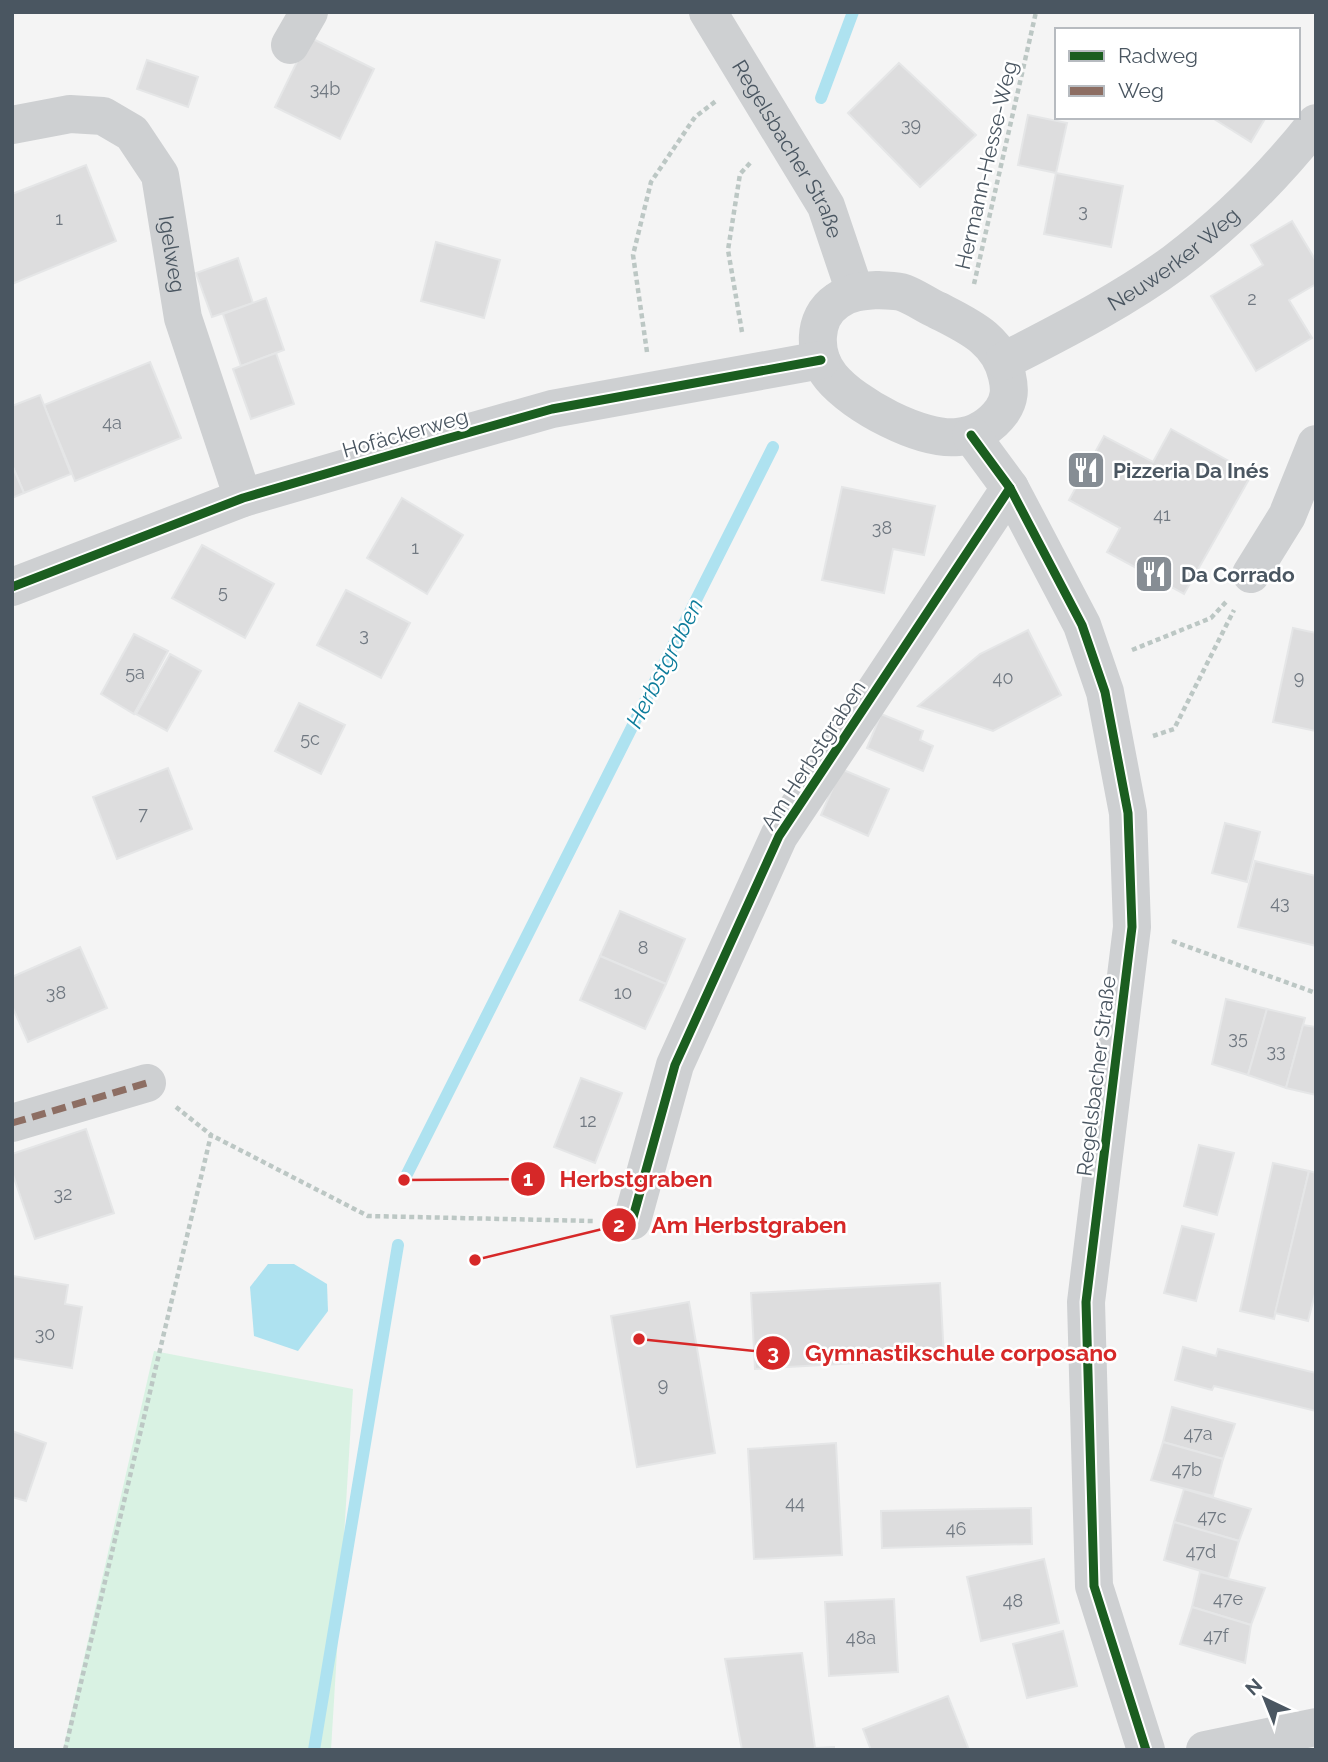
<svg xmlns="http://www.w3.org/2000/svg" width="1328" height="1762" font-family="Raleway,sans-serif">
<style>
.green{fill:#d9f2e3}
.water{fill:#aee2f0}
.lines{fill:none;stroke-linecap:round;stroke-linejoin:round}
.stream{stroke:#aee2f0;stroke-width:12}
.building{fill:#ddddde;stroke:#e5e6e7;stroke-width:2}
.path{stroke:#bcc7c4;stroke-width:4.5;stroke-dasharray:5 3.5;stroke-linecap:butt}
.minor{stroke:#ced0d2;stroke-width:38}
.quiet{stroke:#8d6e63;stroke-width:7;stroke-dasharray:14 7;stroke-linecap:butt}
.cycleway-casing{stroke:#fff;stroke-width:13}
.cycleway{stroke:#1b5e20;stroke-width:9}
.labels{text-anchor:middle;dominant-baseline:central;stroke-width:5;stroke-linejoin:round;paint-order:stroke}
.number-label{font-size:18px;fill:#707881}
.street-label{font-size:21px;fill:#4a5661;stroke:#fff}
.poi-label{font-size:21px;font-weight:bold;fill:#4a5661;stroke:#fff;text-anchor:start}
.water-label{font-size:23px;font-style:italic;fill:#0c7c9b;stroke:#fff}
.leader{fill:none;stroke:#d62828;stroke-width:2.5}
.callout-dot{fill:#d62828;stroke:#fff;stroke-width:2.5}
.mark-label{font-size:21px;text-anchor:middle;font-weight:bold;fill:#fff}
.callout-label{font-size:23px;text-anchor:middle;font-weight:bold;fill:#d62828;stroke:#fff;stroke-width:5;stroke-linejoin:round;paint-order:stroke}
</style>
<rect width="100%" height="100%" fill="#f4f4f4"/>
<polygon class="green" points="154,1351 353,1389 331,1750 63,1750"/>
<polygon class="water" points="268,1264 294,1264 327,1284 328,1311 298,1351 254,1336 250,1287"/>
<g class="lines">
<g class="stream">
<polyline points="821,98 853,12"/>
<polyline points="404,1180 773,447"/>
<polyline points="314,1750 398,1245"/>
</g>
</g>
<g class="building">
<polygon points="309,37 374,69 340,139 275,107"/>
<polygon points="147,60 198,77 188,107 137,89"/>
<polygon points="899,63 976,135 920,187 848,113"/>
<polygon points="1028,115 1067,123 1056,173 1018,165"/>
<polygon points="1211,117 1266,117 1251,142"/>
<polygon points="86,165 116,241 12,284 12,194"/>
<polygon points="1056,173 1123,186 1111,247 1044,234"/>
<polygon points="1292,221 1316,261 1316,284 1289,300 1312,338 1256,371 1211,296 1263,265 1251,245"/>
<polygon points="436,242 500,260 484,318 421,301"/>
<polygon points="238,258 253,303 212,317 196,273"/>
<polygon points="266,298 284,350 241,366 223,314"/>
<polygon points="276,353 294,404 251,419 233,369"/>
<polygon points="150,362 181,438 75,481 44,405"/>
<polygon points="40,395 71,474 24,493 12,465 12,406"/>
<polygon points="1171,429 1252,474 1184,594 1107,552 1120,528 1069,500 1104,436 1153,462"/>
<polygon points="12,465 24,493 12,498"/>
<polygon points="842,487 935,506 924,555 893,549 884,593 822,580"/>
<polygon points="402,498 463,535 427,594 367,558"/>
<polygon points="202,545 274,584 245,638 172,598"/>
<polygon points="346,590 410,623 381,678 317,645"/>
<polygon points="1293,628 1316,633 1316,731 1273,722"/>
<polygon points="1028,630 1061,695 993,731 918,706 980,654"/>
<polygon points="134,634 168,651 134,714 101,694"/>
<polygon points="170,654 201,671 167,731 136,714"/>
<polygon points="299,703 345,725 321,774 275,751"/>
<polygon points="881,714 923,731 920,740 933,746 923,771 867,748"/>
<polygon points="168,768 192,829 117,859 93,797"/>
<polygon points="841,769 889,789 868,836 821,815"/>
<polygon points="1225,823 1260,832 1247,882 1212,873"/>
<polygon points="1255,861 1316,876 1316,946 1238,927"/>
<polygon points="620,911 685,939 666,984 600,956"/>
<polygon points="80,947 107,1008 28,1042 12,1006 12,977"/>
<polygon points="600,956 666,984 645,1029 580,1000"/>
<polygon points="1226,999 1267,1009 1248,1075 1212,1064"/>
<polygon points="1267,1009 1305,1018 1286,1088 1248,1075"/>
<polygon points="1303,1025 1316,1027 1316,1095 1286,1088"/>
<polygon points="581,1078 622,1093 595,1163 554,1147"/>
<polygon points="86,1129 114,1213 35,1239 12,1172 12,1154"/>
<polygon points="1199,1145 1234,1153 1217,1215 1184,1206"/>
<polygon points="1273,1163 1309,1171 1274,1319 1240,1311"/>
<polygon points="1309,1171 1316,1173 1316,1290 1308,1321 1275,1313"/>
<polygon points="1182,1226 1214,1234 1196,1301 1164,1293"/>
<polygon points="13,1276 68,1285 65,1304 82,1307 72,1368 12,1358"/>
<polygon points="940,1283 944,1358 755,1369 751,1293"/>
<polygon points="689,1302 715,1453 637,1467 611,1316"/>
<polygon points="1183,1347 1216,1356 1218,1349 1316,1373 1316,1411 1214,1386 1212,1390 1175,1380"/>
<polygon points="1172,1407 1235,1424 1223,1459 1163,1442"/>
<polygon points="12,1431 46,1443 26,1501 12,1497"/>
<polygon points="1163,1442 1223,1459 1213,1496 1151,1480"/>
<polygon points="836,1443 842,1555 754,1559 748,1449"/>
<polygon points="1184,1489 1251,1509 1239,1541 1174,1522"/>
<polygon points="1031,1508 1032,1544 882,1548 881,1511"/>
<polygon points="1174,1522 1239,1541 1228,1579 1164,1560"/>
<polygon points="1044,1559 1059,1623 981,1641 967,1577"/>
<polygon points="1200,1572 1265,1588 1251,1625 1192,1607"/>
<polygon points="894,1599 898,1672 829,1676 825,1602"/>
<polygon points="1192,1607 1251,1625 1245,1663 1180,1644"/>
<polygon points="1063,1631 1077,1686 1027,1698 1013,1644"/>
<polygon points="802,1653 815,1748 834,1747 834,1750 742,1750 725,1659"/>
<polygon points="948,1696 969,1750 871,1750 863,1729"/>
</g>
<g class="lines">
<g class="path">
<polyline points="974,284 1036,12"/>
<polyline points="742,332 728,250 740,174 751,162"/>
<polyline points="647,352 633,255 651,182 695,117 716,101"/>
<polyline points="1132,650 1211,618 1226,602"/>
<polyline points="1153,736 1174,729 1234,610"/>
<polyline points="1172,941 1316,993"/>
<polyline points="176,1107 211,1135"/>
<polyline points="65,1750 211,1135 368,1216 593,1221"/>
</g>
<g class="minor">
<path id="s1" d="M708 12 826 206 855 292"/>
<polyline points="290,45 309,12"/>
<path id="s2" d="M12 125 70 114 103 116 132 133 160 175 183 318 243 498"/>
<path d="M877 290C886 291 896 290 904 293 915 297 926 305 937 310 968 326 999 339 1007 376 1010 389 1010 399 1002 411 991 426 976 435 958 437 921 441 854 405 831 377 813 355 812 318 837 301 849 292 863 291 877 290Z"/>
<path id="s3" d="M1004 361C1062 331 1122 301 1175 262 1228 222 1275 175 1316 123"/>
<polyline points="971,435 1010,488 1082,625 1105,692 1128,813 1132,927 1086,1302 1094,1586 1146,1750"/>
<polyline points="1251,574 1287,516 1316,444"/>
<polyline points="12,587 243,498 442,440 552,409 821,360"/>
<polyline points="12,1123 147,1083"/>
<polyline points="632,1221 675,1065 779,836 1010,488"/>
<polyline points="1205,1750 1316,1727"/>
</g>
<polyline class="quiet" points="12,1123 147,1083"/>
<g class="cycleway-casing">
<g id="cycleway">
<polyline points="971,435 1010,488 1082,625 1105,692 1128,813 1132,927 1086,1302 1094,1586 1146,1750"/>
<polyline points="12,587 243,498 442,440 552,409 821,360"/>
<polyline points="632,1221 675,1065 779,836 1010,488"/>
</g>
</g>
<use href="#cycleway" class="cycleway"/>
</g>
<defs>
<g id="restaurant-square" transform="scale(2.0125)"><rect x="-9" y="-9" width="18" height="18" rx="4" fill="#868d94" stroke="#fff"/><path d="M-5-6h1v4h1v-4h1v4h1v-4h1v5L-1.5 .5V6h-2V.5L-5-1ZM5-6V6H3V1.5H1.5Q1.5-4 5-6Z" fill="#fff"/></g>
</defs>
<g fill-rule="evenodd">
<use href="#restaurant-square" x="1086" y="470"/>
<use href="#restaurant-square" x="1154" y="574"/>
</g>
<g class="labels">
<g class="number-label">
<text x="325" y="88">34b</text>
<text x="911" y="124">39</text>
<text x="1083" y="210">3</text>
<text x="59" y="218">1</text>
<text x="1252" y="298">2</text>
<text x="112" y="422">4a</text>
<text x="1162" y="514">41</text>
<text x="882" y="527">38</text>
<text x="415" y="547">1</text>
<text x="223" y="591">5</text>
<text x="364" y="634">3</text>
<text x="135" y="672">5a</text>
<text x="1003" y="677">40</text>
<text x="1299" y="677">9</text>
<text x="310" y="738">5c</text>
<text x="143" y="813">7</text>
<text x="1280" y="902">43</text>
<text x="643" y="947">8</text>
<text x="56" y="992">38</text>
<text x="623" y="992">10</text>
<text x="1238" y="1037">35</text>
<text x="1276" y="1050">33</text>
<text x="588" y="1120">12</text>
<text x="63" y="1193">32</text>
<text x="45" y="1333">30</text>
<text x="663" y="1384">9</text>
<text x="1198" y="1433">47a</text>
<text x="1187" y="1469">47b</text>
<text x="795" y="1502">44</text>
<text x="1212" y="1516">47c</text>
<text x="956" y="1528">46</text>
<text x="1201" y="1551">47d</text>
<text x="1228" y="1598">47e</text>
<text x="1013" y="1600">48</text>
<text x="1216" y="1635">47f</text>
<text x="861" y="1637">48a</text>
</g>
<g class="street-label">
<text stroke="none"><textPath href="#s1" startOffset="159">Regelsbacher Straße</textPath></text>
<text transform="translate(986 165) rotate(-77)">Hermann-Hesse-Weg</text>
<text stroke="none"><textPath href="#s2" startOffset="256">Igelweg</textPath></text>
<text stroke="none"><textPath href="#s3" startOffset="198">Neuwerker Weg</textPath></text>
<text transform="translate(405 433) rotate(-16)">Hofäckerweg</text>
<text transform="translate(813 755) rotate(-57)">Am Herbstgraben</text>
<text transform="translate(1096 1076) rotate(-83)">Regelsbacher Straße</text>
</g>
<g class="poi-label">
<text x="1113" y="470">Pizzeria Da Inés</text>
<text x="1181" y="574">Da Corrado</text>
</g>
<g class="water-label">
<text transform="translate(664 663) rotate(-63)">Herbstgraben</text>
</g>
</g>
<path class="leader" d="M404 1180L528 1179M475 1260L619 1225M639 1339L773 1353"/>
<g class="callout-dot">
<circle cx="404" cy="1180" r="7"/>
<circle cx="475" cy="1260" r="7"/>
<circle cx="639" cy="1339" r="7"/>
<circle cx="528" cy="1179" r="18"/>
<circle cx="619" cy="1225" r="18"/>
<circle cx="773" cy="1353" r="18"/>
</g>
<g class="mark-label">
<text x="528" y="1186">1</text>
<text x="619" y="1232">2</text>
<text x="773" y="1360">3</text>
</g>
<g class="callout-label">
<text x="636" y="1187">Herbstgraben</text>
<text x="749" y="1233">Am Herbstgraben</text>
<text x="961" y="1361">Gymnastikschule corposano</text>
</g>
<rect width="1328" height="1762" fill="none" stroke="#4a5661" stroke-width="28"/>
<rect x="1055" y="28" width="245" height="91" fill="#ffffff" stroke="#b7bbc0" stroke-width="2"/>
<rect x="1069" y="51" width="35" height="10" fill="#1b5e20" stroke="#b7bbc0" stroke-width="2"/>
<text x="1118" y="63" font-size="21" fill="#4a5661">Radweg</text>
<rect x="1069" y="86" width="35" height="10" fill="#8d6e63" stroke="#b7bbc0" stroke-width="2"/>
<text x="1118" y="98" font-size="21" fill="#4a5661">Weg</text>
<g transform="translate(1265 1699) rotate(317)" stroke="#ffffff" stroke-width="5" paint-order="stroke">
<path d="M0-5L12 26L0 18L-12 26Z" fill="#4a5661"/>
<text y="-10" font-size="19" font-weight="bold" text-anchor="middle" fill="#4a5661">N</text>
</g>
</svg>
